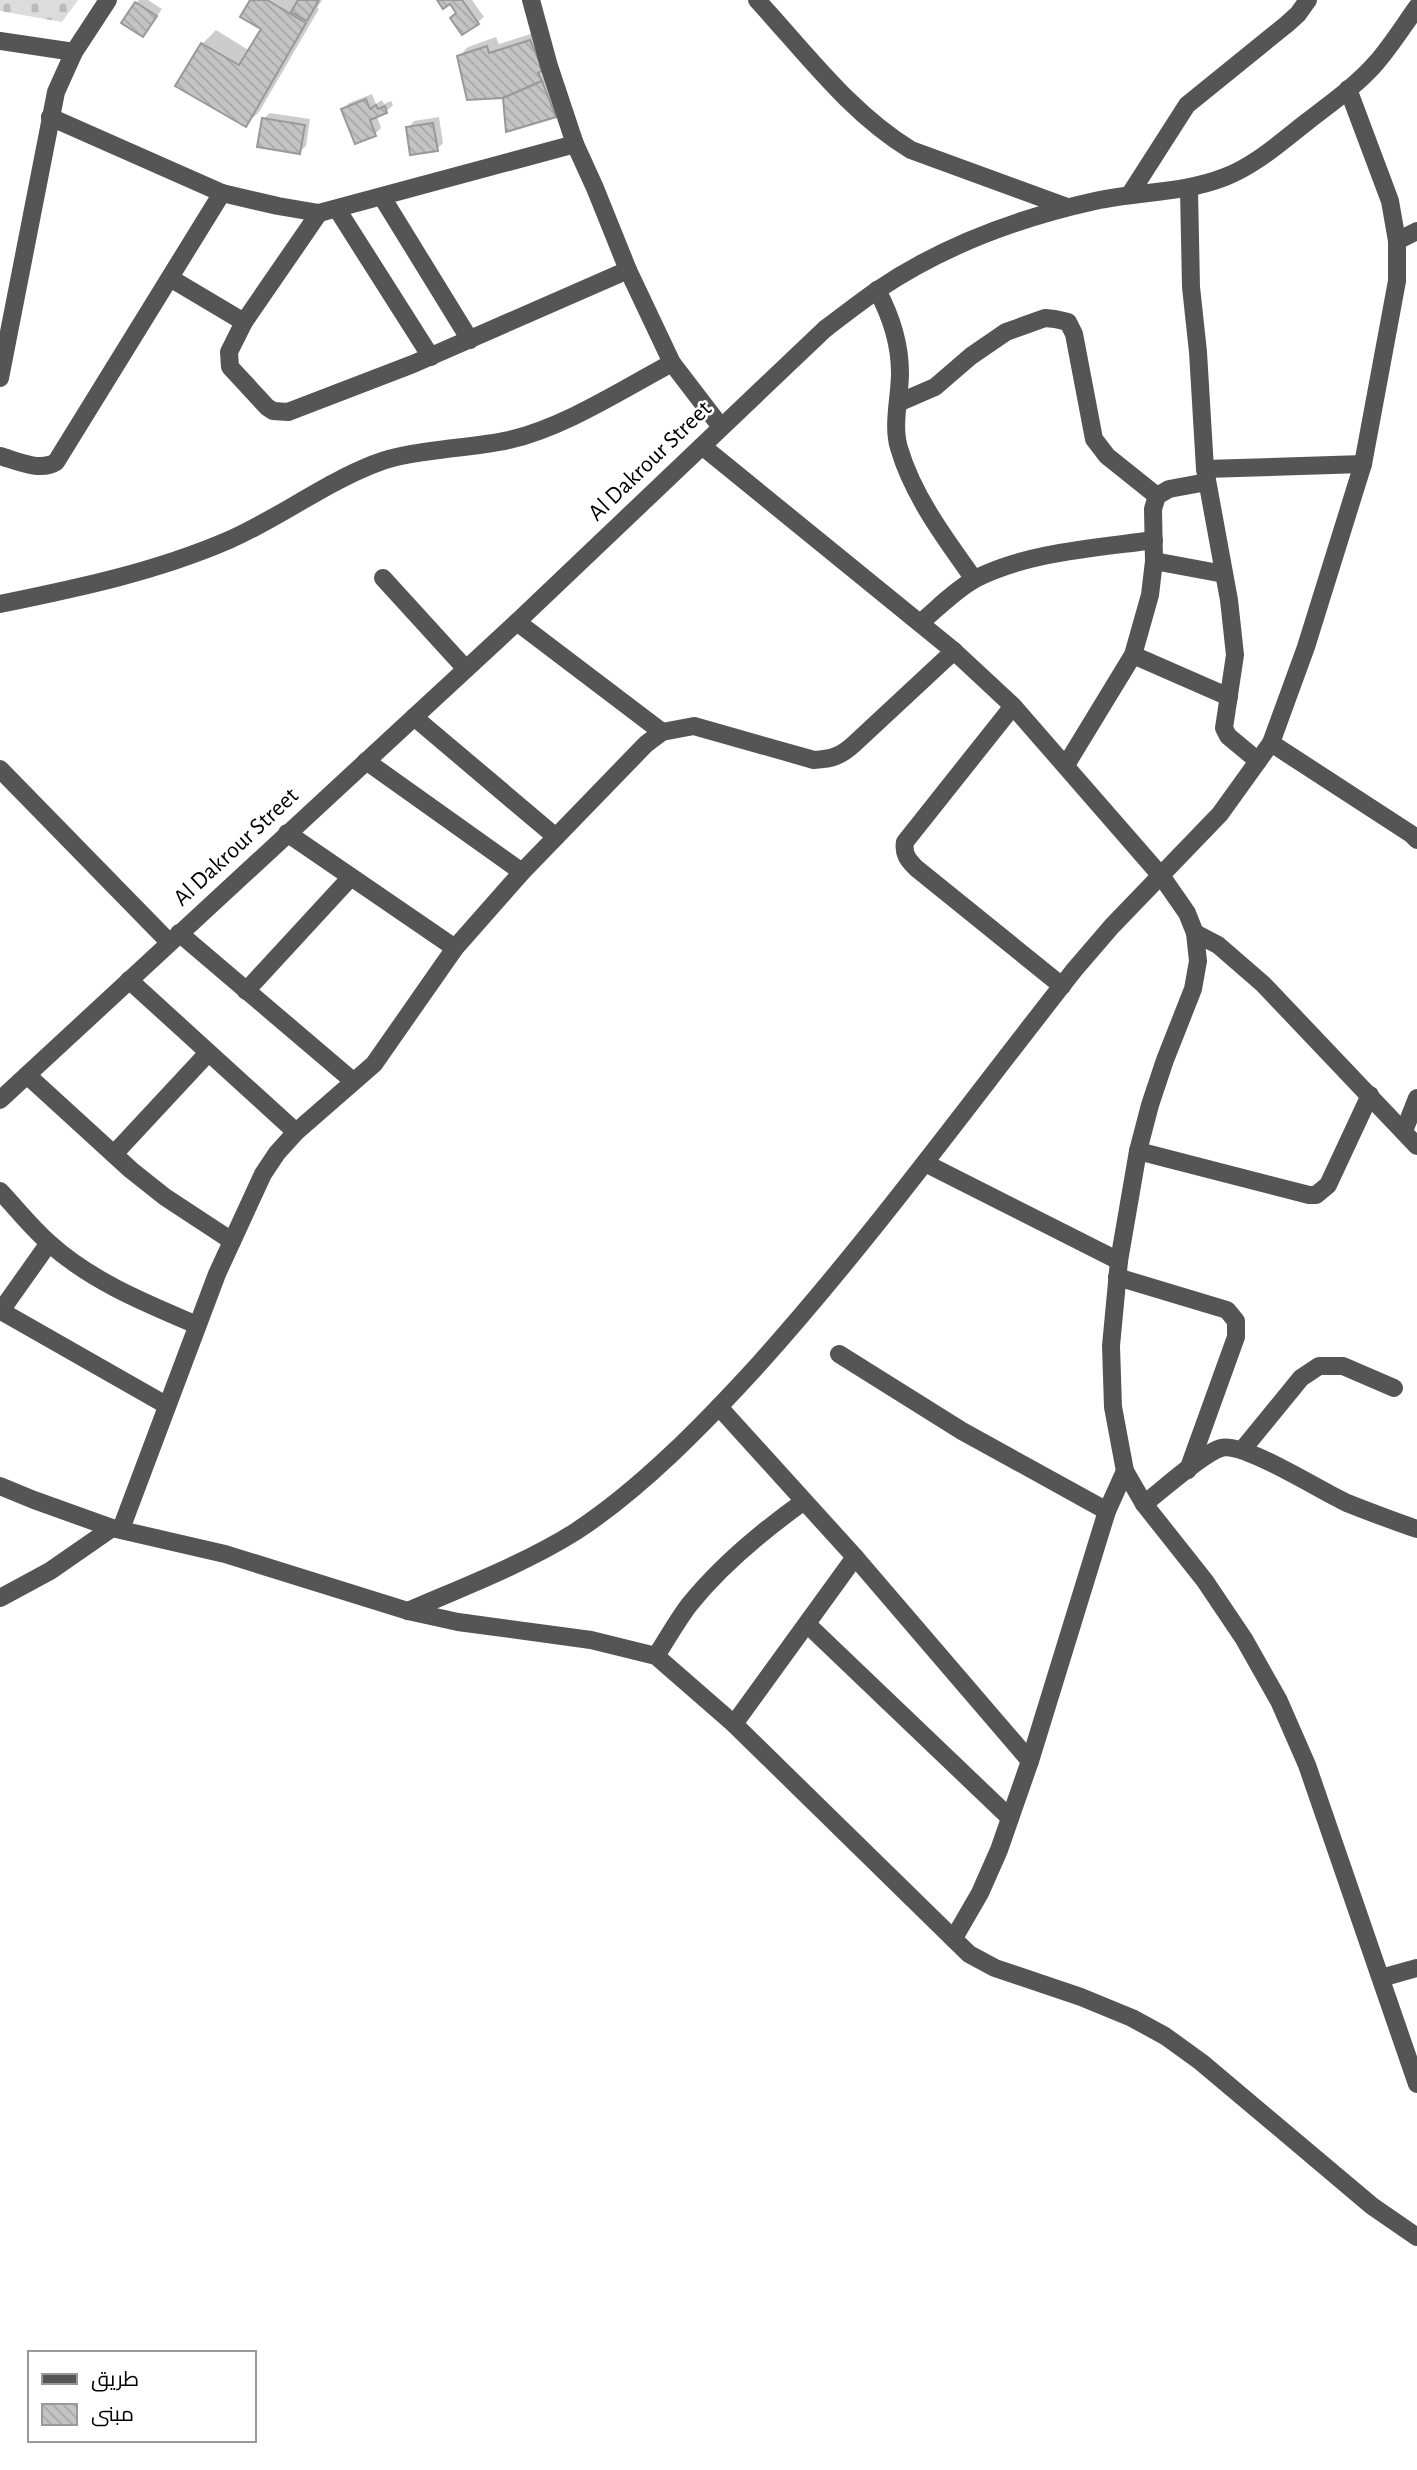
<svg xmlns="http://www.w3.org/2000/svg" width="1417" height="2470" font-family="'Alegreya Sans',Cairo,sans-serif">
<style>
.cemetery{fill:url(#cemetery-stones)}
.shadow{fill:#0003}
.building{fill:url(#building-back-hatch);stroke:#999;stroke-width:2}
.lines{fill:none;stroke-linecap:round;stroke-linejoin:round}
.minor{stroke:#555;stroke-width:18}
.labels{text-anchor:middle;dominant-baseline:central;stroke-width:5;stroke-linejoin:round;paint-order:stroke}
.street-label{font-size:24px;fill:#000;stroke:#fff}
</style>
<defs>
<pattern id="cemetery-stones" width="16" height="16" patternUnits="userSpaceOnUse" patternTransform="scale(1.75)"><rect width="16" height="16" fill="#dcdcdc"/><path d="M2 7V4a2 2 0 0 1 4 0v3zM10 15v-3a2 2 0 0 1 4 0v3z" fill="#bbb"/></pattern>
<pattern id="building-back-hatch" width="6" height="6" patternUnits="userSpaceOnUse" patternTransform="scale(1.75)"><rect width="6" height="6" fill="#c4c4c4"/><path d="M-1 5l2 2M0 0l6 6M5-1l2 2" fill="none" stroke="#a7a7a7"/></pattern>
</defs>
<rect width="100%" height="100%" fill="#fff"/>
<polygon class="cemetery" points="0,0 78,0 62,22 0,11"/>
<g class="shadow">
<polygon points="139,0 148,0 162,9 143,35 136,3"/>
<polygon points="252,0 322,0 317,8 319,9 259,112 245,125 178,86 202,44 216,30 250,51 263,28"/>
<polygon points="439,0 472,0 484,17 477,23 458,12 451,1"/>
<polygon points="540,31 561,109 555,116 505,96 458,57 468,47 496,37 499,44"/>
<polygon points="372,94 376,104 382,100 384,104 391,101 393,105 386,112 377,116 381,128 375,134 343,109 349,103"/>
<polygon points="270,113 310,119 306,146 299,152 263,119"/>
<polygon points="439,117 443,143 437,149 408,128 414,121"/>
</g>
<g class="building">
<polygon points="250,0 267,0 306,23 246,127 175,86 201,43 239,65 261,29 240,17"/>
<polygon points="298,0 319,0 307,21 291,12"/>
<polygon points="437,0 462,0 479,24 462,35 450,18 456,13 450,4 443,9"/>
<polygon points="135,2 157,16 143,37 121,23"/>
<polygon points="530,40 543,70 538,73 542,81 503,98 467,100 457,56 487,46 489,53"/>
<polygon points="542,81 556,117 506,132 503,98"/>
<polygon points="366,99 370,109 376,105 378,109 385,106 387,113 370,120 376,136 355,144 341,109"/>
<polygon points="262,118 305,125 300,154 257,147"/>
<polygon points="433,123 438,151 410,155 406,127"/>
</g>
<g class="lines">
<g class="minor">
<polyline points="531,0 549,66 575,144 595,188 628,270 672,363 721,427"/>
<path d="M757 0C805 52 850 113 911 150L1067 207"/>
<polyline points="0,41 74,52"/>
<polyline points="50,117 222,193 278,206 319,213 575,144"/>
<polyline points="1189,189 1191,287 1198,352 1205,469 1229,600 1235,655 1224,728 1228,736 1258,761"/>
<polyline points="1130,194 1187,105 1287,24 1298,14 1308,0"/>
<polyline points="382,197 470,340"/>
<polyline points="337,209 431,357"/>
<polyline points="1397,241 1417,231"/>
<polyline points="170,278 244,322 319,213"/>
<path d="M877 290C891 316 900 343 900 373 900 397 892 425 899 448 913 496 946 540 974 579"/>
<polyline points="244,322 229,352 230,367 267,407 273,411 288,412 413,364 628,270"/>
<polyline points="0,378 56,92 74,52 108,0"/>
<polyline points="898,403 935,387 971,356 1006,332 1045,318 1055,319 1068,322 1074,334 1094,439 1107,456 1157,496"/>
<polyline points="702,446 954,651 1013,706 1162,877 1187,913 1195,933 1198,961 1193,989 1165,1060 1150,1105 1138,1151 1119,1261 1111,1346 1113,1407 1125,1471 1144,1504 1205,1581 1244,1639 1279,1701 1307,1765 1417,2084"/>
<path d="M0 456C17 461 40 472 56 462L222 193"/>
<polyline points="1205,469 1363,464"/>
<polyline points="1154,561 1224,574"/>
<polyline points="383,578 466,669"/>
<path d="M0 604C78 588 155 572 229 540 279 518 323 484 374 464 412 449 468 449 509 440 565 427 621 390 672 363"/>
<polyline points="517,622 662,732"/>
<path d="M920 623C938 608 955 590 975 579 1027 552 1097 548 1154 540"/>
<polyline points="1133,655 1229,697"/>
<path d="M1013 706 905 842C903 854 908 860 916 868L1062 986"/>
<polyline points="414,717 556,837"/>
<polyline points="1271,743 1411,834 1417,840"/>
<polyline points="366,761 522,872"/>
<polyline points="1066,765 1133,655 1150,595 1154,561 1153,509 1157,496 1169,489 1207,482"/>
<polyline points="0,769 169,942"/>
<polyline points="287,833 455,948"/>
<polyline points="179,933 353,1081"/>
<polyline points="1195,933 1218,945 1263,984 1417,1146"/>
<polyline points="129,980 296,1132"/>
<polyline points="246,991 351,877"/>
<polyline points="27,1075 131,1170 165,1197 232,1241"/>
<path d="M0 1100 517 622 825 329C842 316 859 303 876 291 942 246 1018 218 1095 201 1140 191 1181 194 1225 177 1256 165 1282 141 1308 121 1331 103 1357 85 1376 63 1391 46 1404 25 1417 7"/>
<polyline points="1404,1131 1417,1098"/>
<polyline points="1138,1151 1309,1195 1316,1195 1328,1185 1370,1095"/>
<polyline points="114,1154 208,1053"/>
<polyline points="925,1163 1119,1261"/>
<path d="M0 1191C16 1208 31 1227 49 1243 91 1281 145 1303 197 1325"/>
<polyline points="1117,1277 1227,1310 1236,1321 1236,1337 1188,1470"/>
<polyline points="1,1311 166,1405"/>
<polyline points="0,1312 49,1243"/>
<polyline points="839,1354 962,1431 1107,1511"/>
<polyline points="719,1407 855,1557 1030,1761"/>
<polyline points="1243,1449 1301,1378 1319,1366 1343,1366 1394,1388"/>
<polyline points="0,1486 34,1500 112,1528 225,1554 408,1611 458,1622 591,1640 656,1656 734,1724 969,1954 995,1968 1081,1997 1132,2018 1165,2036 1201,2062 1372,2206 1417,2237"/>
<path d="M1144 1504C1161 1491 1203 1453 1221 1448 1243 1441 1322 1492 1347 1503 1370 1512 1393 1521 1417 1529"/>
<path d="M121 1529 217 1274 263 1174 277 1153 296 1132 374 1064 455 948 522 872 646 744 662 732 694 726 814 760C832 759 841 756 854 744L954 651"/>
<polyline points="0,1598 50,1571 112,1528"/>
<path d="M408 1611C463 1587 524 1564 575 1532 641 1489 705 1423 758 1365 871 1239 970 1102 1075 969L1112 926 1220 814 1271 743 1306 647 1363 464 1397 281V241L1390 201 1348 89"/>
<polyline points="807,1624 1010,1818"/>
<path d="M656 1656C667 1639 677 1621 689 1605 722 1564 761 1532 803 1502"/>
<polyline points="734,1724 855,1557"/>
<polyline points="954,1938 980,1893 999,1850 1030,1761 1107,1511 1125,1471"/>
<polyline points="1381,1978 1417,1968"/>
</g>
</g>
<g class="labels">
<g class="street-label">
<text transform="translate(650 461) rotate(-44)">Al Dakrour Street</text>
<text transform="translate(236 847) rotate(-43)">Al Dakrour Street</text>
</g>
</g>
<rect x="28" y="2351" width="228" height="91" fill="#ffffff" stroke="#999999" stroke-width="2"/>
<rect x="42" y="2374" width="35" height="10" fill="#555555" stroke="#999999" stroke-width="2"/>
<text x="91" y="2386" font-size="21" fill="#000000">طريق</text>
<rect x="42" y="2404" width="35" height="21" fill="url(#building-back-hatch)" stroke="#999999" stroke-width="2"/>
<text x="91" y="2421" font-size="21" fill="#000000">مبنى</text>
</svg>
